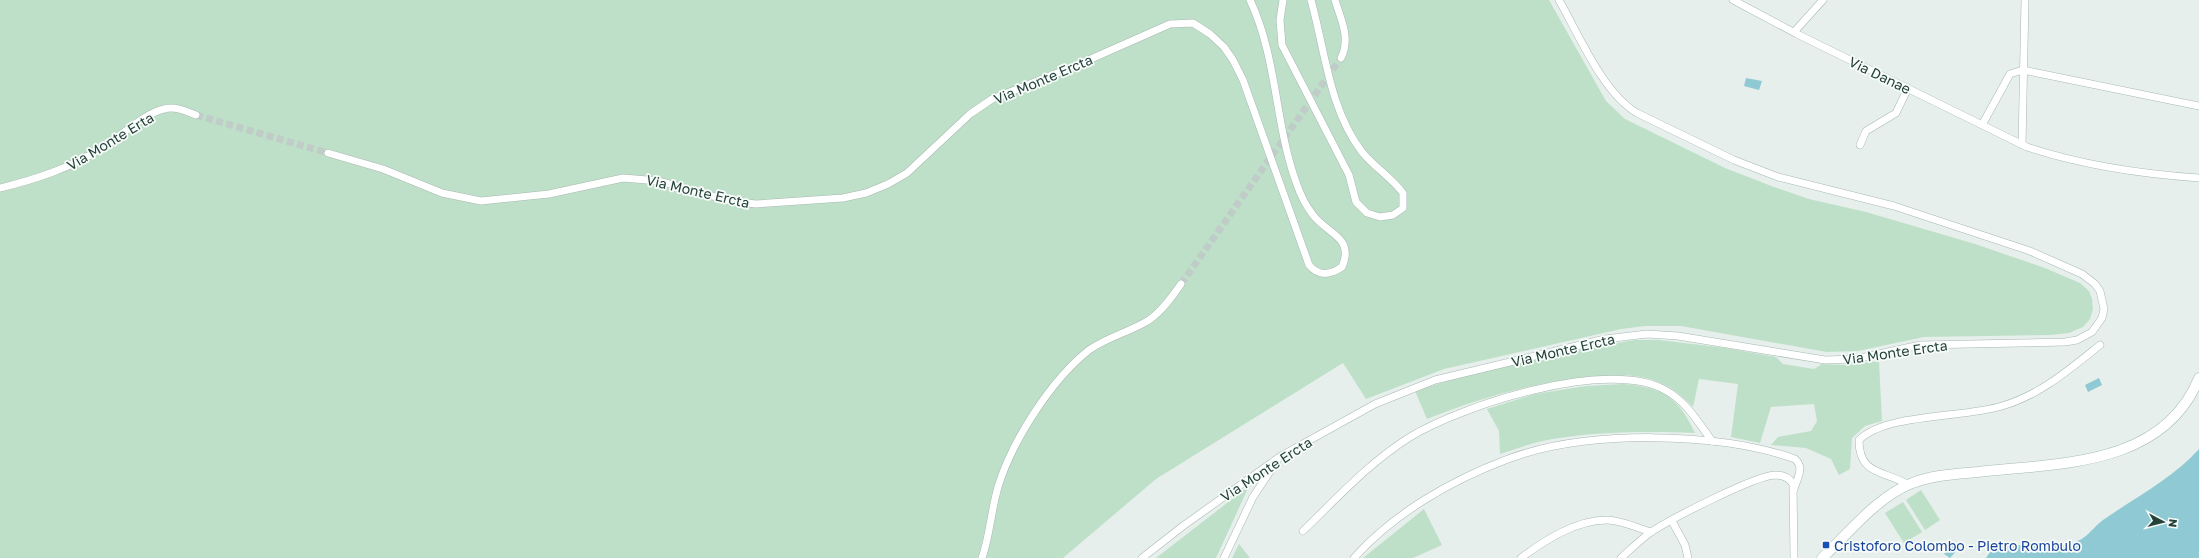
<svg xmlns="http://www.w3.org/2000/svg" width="2199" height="558" font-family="'Golos Text',sans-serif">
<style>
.green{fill:#bfe0c8}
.water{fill:#8ec9d4}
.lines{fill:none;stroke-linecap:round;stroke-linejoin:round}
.minor-tunnel{stroke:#bfccc8;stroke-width:7;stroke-dasharray:7 3.5;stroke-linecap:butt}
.minor-casing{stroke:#a8b8b2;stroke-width:8}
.secondary-casing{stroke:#a4bbb3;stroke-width:11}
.minor{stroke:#fff;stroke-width:7}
.secondary{stroke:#fff;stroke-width:10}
.transit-dot{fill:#1a4fb4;stroke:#f7fbf9;stroke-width:1.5}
.labels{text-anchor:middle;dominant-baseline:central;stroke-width:3.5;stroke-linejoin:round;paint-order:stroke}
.street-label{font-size:14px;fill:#24423a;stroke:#f7fbf9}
.transit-label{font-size:14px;fill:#164399;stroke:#f7fbf9;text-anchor:start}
</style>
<rect width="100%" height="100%" fill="#e6efeb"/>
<g class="green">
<polygon points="0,0 1549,0 1606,101 1625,119 1725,168 1774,187 1809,199 1866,212 1975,244 2045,268 2080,283 2089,291 2092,299 2093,309 2090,319 2083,327 2069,333 2050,335 1924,337 1858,351 1827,352 1681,326 1645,326 1621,329 1444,369 1366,399 1343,363 1156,479 1063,558 0,558"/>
<path d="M1635 340H1659L1726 348 1776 357 1783 364 1814 369 1822 364 1844 365 1879 361 1882 421 1865 426 1852 438 1850 469 1839 475 1831 459 1806 448 1771 445 1778 437 1811 431 1817 421 1814 404 1771 407 1760 443 1731 437 1738 384 1699 379 1693 407C1680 393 1665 382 1645 378 1629 374 1613 376 1597 377 1537 381 1482 397 1427 419L1415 391C1483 368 1564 352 1635 340Z"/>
<path d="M1624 384C1664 388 1678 397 1695 433 1645 431 1587 431 1538 442 1526 445 1513 450 1500 454L1499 431 1487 409 1535 394 1586 386Z"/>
<polygon points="1249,486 1216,558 1156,558"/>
<polygon points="1921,490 1940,520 1925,530 1906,500"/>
<polygon points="1903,502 1922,532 1904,543 1885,513"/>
<polygon points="1424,509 1442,545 1413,558 1363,558"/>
<polygon points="1239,544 1250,558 1232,558"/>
</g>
<g class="water">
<polygon points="1746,78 1762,81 1759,90 1744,86"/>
<polygon points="2099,378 2102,385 2088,392 2085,385"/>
<path d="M2199 449V558H1986L1996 543C2015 544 2051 550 2069 544 2088 539 2089 531 2103 520 2136 497 2172 479 2199 449Z"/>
<polygon points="1952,544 1958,549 1950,558 1944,554"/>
</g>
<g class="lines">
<g class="minor-tunnel">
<polyline points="196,115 328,153"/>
<polyline points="1181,284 1341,58"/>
</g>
<g class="minor-casing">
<g id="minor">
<path d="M1283 0 1280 20 1282 45 1349 175 1356 202 1367 213 1380 217 1393 215 1403 208V193C1391 177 1374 167 1362 152 1329 109 1325 50 1311 0"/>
<path d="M1335 0C1341 20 1351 38 1341 58"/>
<path d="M1733 0 1797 34 2027 147C2081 165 2142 174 2199 178"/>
<polyline points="1794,32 1823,0"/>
<polyline points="1982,125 2010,74 2023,70 2199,106"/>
<polyline points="1860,145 1866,131 1896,113 1908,88"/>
<polyline points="2022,145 2025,0"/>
<path d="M328 153 383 169 442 193 481 201 549 194 623 178 659 181 730 201 756 204 843 198 866 193 888 184 907 173 970 114 992 99 1075 66 1170 24 1193 23 1210 34 1224 47 1233 60 1243 80 1309 265C1319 277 1330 275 1342 267 1355 237 1327 234 1313 215 1305 205 1300 194 1296 182 1275 124 1277 57 1250 0"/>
<path d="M0 188C37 179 70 168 102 148 120 137 143 114 164 109 175 106 186 111 196 115"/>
<path d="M1909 485C1884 470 1859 476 1859 440 1886 413 1964 418 2002 406 2040 395 2070 369 2100 345"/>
<polyline points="1672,521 1685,545 1688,558"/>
<path d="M1303 531C1337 498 1370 462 1410 437 1462 405 1609 358 1665 390 1686 401 1698 422 1712 441"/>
<path d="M982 558C990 535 991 511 998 487 1012 441 1051 380 1089 350 1107 337 1130 332 1149 320 1162 311 1172 297 1181 284"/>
<path d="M1142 558 1183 526 1281 456 1375 404 1435 380 1605 339 1647 334 1678 336 1825 360 1856 359 1920 345 2065 342 2077 340 2092 332 2102 318 2104 309 2100 291 2095 284 2082 274 2030 251 1894 206 1778 177 1734 160 1637 113C1603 93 1579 35 1559 0"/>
<polyline points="1224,558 1253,497 1277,461"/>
<path d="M1354 558C1394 513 1452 480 1508 459 1586 430 1718 431 1795 459 1805 468 1797 478 1794 489"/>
<path d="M1521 558C1545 540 1576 520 1607 520 1621 520 1637 528 1651 532"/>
<path d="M1621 558C1631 549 1640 540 1651 532 1671 519 1754 476 1775 475 1783 475 1789 477 1793 484L1794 558"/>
</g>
</g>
<g class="secondary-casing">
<path id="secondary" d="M1822 558C1849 533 1876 498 1910 484 1931 475 1955 474 1978 472 2058 463 2163 467 2199 378"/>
</g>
<use href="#minor" class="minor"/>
<use href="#secondary" class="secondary"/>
</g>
<rect class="transit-dot" x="1822" y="541" width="8" height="8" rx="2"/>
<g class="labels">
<g class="street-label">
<text transform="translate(1880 75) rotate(26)">Via Danae</text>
<text transform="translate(1043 79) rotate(-23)">Via Monte Ercta</text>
<text transform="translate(110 141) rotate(-31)">Via Monte Erta</text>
<text transform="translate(698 191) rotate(13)">Via Monte Ercta</text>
<text transform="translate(1563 350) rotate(-13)">Via Monte Ercta</text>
<text transform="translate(1895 352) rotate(-8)">Via Monte Ercta</text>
<text transform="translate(1266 469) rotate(-33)">Via Monte Ercta</text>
</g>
<g class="transit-label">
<text x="1834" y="545">Cristoforo Colombo - Pietro Rombulo</text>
</g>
</g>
<g transform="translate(2163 522) rotate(97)" stroke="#f7fbf9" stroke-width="3" paint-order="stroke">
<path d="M0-3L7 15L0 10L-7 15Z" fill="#24423a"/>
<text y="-6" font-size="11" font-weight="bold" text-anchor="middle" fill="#24423a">N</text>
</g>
</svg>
